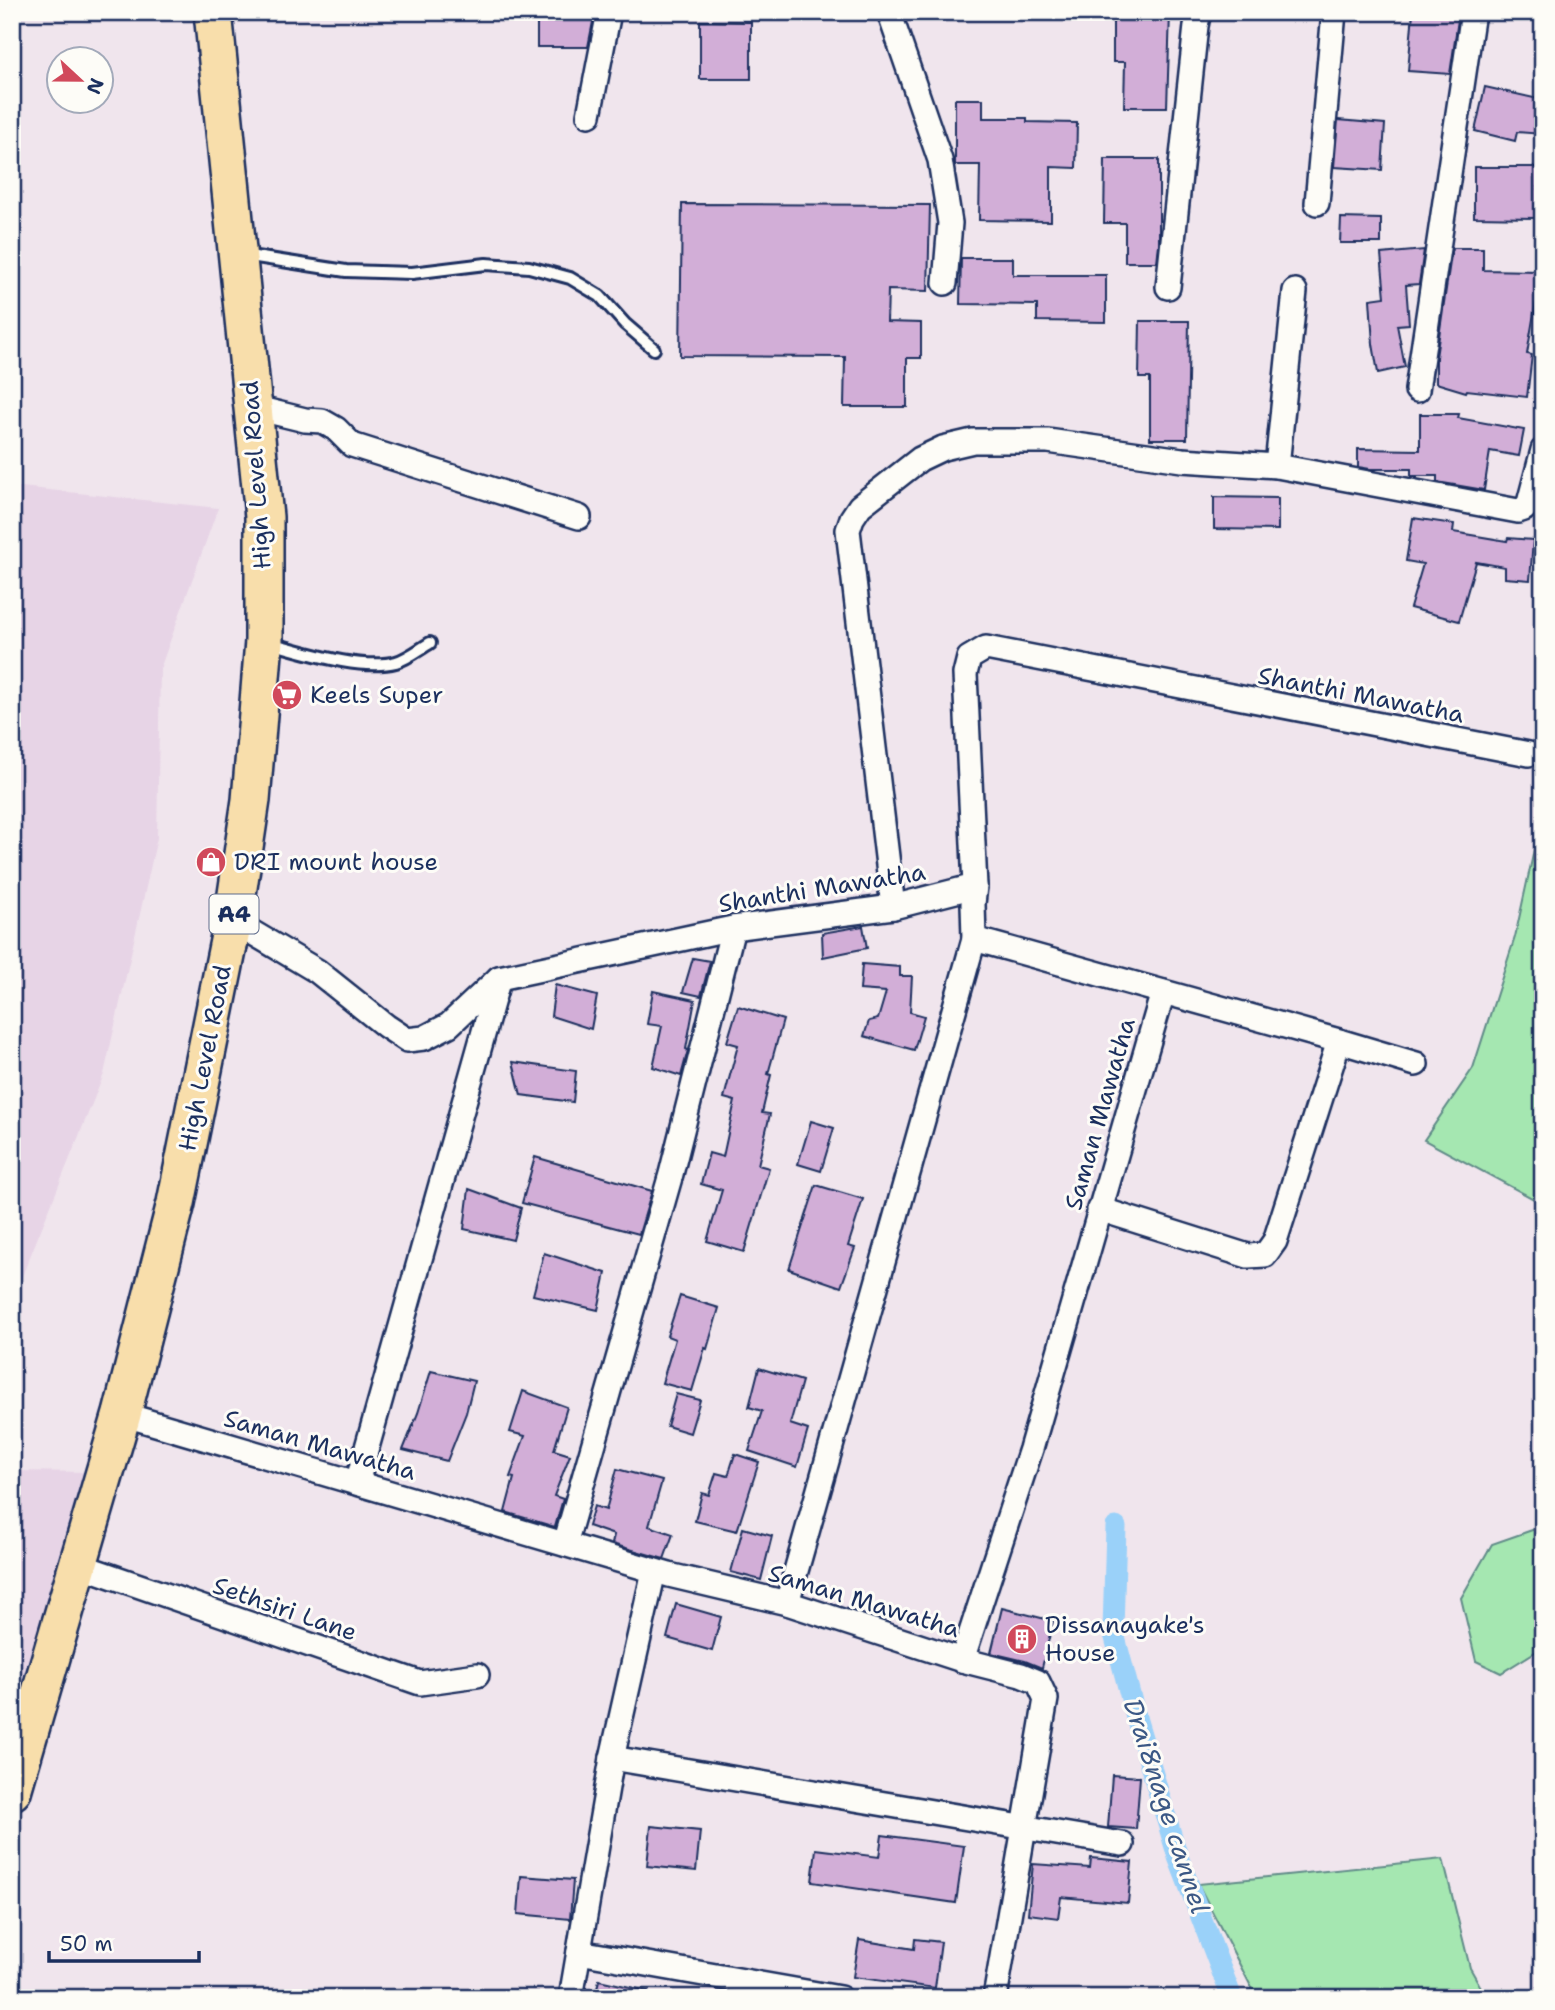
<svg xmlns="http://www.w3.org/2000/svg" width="1555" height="2010" font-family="'Shantell Sans',sans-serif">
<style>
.built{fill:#e7d4e6}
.green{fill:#a5e7b1;stroke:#608b88;stroke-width:2}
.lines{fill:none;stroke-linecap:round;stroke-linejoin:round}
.canal{stroke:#9ad1f9;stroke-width:21}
.building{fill:#d2aed7;stroke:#1b2f5e;stroke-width:2}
.service-casing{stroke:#1b2f5e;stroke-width:16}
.minor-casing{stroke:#1b2f5e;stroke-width:28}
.trunk-casing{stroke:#1b2f5e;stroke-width:42}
.service{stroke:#fdfcf7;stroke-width:10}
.minor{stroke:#fdfcf7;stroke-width:23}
.trunk{stroke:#f8deab;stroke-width:37}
.labels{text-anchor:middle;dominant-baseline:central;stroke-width:6;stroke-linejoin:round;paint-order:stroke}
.shield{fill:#fdfcf7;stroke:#5f6c8c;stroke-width:2}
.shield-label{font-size:23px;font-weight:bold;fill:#1b2f5e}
.street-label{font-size:24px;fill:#1b2f5e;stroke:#fdfcf7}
.poi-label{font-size:24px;fill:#1b2f5e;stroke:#fdfcf7;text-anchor:start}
.water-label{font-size:26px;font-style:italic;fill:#3b5885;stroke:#fdfcf7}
</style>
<rect width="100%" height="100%" fill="#f0e5ed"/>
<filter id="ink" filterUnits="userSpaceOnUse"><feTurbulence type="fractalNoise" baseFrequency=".0143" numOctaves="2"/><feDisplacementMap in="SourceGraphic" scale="14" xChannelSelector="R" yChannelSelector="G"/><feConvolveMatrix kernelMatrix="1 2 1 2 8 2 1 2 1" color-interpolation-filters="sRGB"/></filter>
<g filter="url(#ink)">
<g class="built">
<polygon points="12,486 218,508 160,669 157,838 104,1074 12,1301"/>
<polygon points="12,1471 89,1472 12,1711"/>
</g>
<g class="green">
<polygon points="1543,809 1543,1204 1424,1140 1473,1068 1515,937"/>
<polygon points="1543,1524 1543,1647 1501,1673 1476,1661 1461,1598 1492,1544 1535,1529"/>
<polygon points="1443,1859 1470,1968 1487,1998 1257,1998 1198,1884"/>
</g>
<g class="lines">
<polyline class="canal" points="1116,1527 1113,1630 1137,1721 1178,1857 1232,1998"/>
</g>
<g class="building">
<polygon points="537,12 595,12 588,47 537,47"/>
<polygon points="1113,12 1170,12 1167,107 1124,107 1125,62 1113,62"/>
<polygon points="1413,12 1459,13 1450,74 1408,71"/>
<polygon points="700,21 751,22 751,79 700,79"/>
<polygon points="1485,87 1543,100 1543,134 1517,132 1515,141 1475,131"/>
<polygon points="955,99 983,99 983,118 1027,118 1027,122 1077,123 1076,168 1051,167 1051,221 979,220 980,165 955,165"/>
<polygon points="1338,120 1385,124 1382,170 1334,167"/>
<polygon points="1105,159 1159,159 1159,244 1157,262 1125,262 1125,223 1104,223"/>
<polygon points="1474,167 1538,167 1537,218 1474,217"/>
<polygon points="682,204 930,205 928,291 888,290 887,322 921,323 921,358 907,358 907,407 844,407 845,357 680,356"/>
<polygon points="1341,218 1381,219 1381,243 1340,243"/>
<polygon points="1452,248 1483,248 1483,270 1536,271 1536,302 1527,354 1532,355 1527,397 1467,390 1466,392 1436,383 1436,357"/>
<polygon points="1424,250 1419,284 1406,285 1409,324 1397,325 1405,367 1378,373 1373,344 1370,299 1385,297 1381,254"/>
<polygon points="961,258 1013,258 1013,275 1106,275 1106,322 1037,321 1037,305 960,304"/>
<polygon points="1140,321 1189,321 1187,439 1150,439 1150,378 1139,378"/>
<polygon points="1420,414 1459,414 1458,418 1524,430 1519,456 1490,451 1484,490 1437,482 1437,476 1411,476 1411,469 1370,469 1358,467 1358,449 1420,450"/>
<polygon points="1214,497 1278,498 1278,530 1214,529"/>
<polygon points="1413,518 1454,524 1453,532 1507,541 1508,538 1533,540 1530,580 1505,578 1505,567 1476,562 1459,621 1410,608 1423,564 1406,561"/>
<polygon points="863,926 867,948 823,957 822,933"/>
<polygon points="693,958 710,961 701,996 683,992"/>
<polygon points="862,964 900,967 900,976 912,976 910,1012 924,1016 914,1050 864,1036 869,1021 878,1019 886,992 860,990"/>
<polygon points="555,985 597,996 591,1029 551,1016"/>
<polygon points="653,991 695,1000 686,1049 688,1050 681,1076 653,1067 662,1026 647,1024"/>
<polygon points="738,1006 783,1020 768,1074 771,1075 762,1113 770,1114 758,1165 769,1168 744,1252 707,1241 722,1190 701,1184 709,1153 723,1157 735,1101 724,1098 738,1045 727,1042"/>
<polygon points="513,1062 576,1071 573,1102 521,1095"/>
<polygon points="811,1121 834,1128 821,1171 798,1164"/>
<polygon points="535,1157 652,1191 639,1234 522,1203"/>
<polygon points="816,1185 863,1199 848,1246 855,1248 841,1287 789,1269"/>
<polygon points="469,1189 521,1208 513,1240 464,1229"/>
<polygon points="544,1253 606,1273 598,1310 533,1295"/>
<polygon points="680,1296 719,1308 707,1349 705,1348 692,1391 662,1383 675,1339 667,1336"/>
<polygon points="759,1368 802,1381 790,1424 808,1430 797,1467 749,1451 762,1411 749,1407"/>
<polygon points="431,1371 474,1381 466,1413 447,1461 403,1450 418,1413"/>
<polygon points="523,1391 567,1407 554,1450 570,1455 554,1496 563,1499 555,1527 505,1512 514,1478 510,1477 525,1436 510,1432"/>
<polygon points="676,1394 700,1400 690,1433 667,1426"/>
<polygon points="735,1454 759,1462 737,1531 695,1521 702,1493 709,1495 716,1473 728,1476"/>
<polygon points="617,1469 662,1481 649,1526 673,1534 664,1559 612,1544 614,1535 588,1526 594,1506 606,1510"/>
<polygon points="743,1528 772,1536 761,1580 731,1572"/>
<polygon points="676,1604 721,1617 712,1651 667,1638"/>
<polygon points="1002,1608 1053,1621 1042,1668 1025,1661 991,1653"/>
<polygon points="1112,1775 1140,1777 1136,1829 1108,1827"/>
<polygon points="651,1826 700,1831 696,1871 647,1866"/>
<polygon points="882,1835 964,1846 956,1903 812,1882 816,1849 879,1857"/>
<polygon points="1091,1858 1132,1862 1128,1903 1061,1897 1058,1918 1028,1914 1033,1864 1090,1868"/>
<polygon points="521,1876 573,1880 570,1919 518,1914"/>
<polygon points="915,1939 941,1942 935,1988 853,1977 859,1940 914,1949"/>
<polygon points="599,1980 648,1991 648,1998 595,1998"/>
</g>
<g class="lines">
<g class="service-casing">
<g id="service">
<polyline points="243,255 346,271 412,273 486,264 529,267 570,278 600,296 625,324 654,349"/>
<path d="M270 643C304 652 361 671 396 662 407 659 420 649 430 643"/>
</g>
</g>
<g class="minor-casing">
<g id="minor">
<polyline points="889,12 940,160 950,223 945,283"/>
<polyline points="589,115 609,12"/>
<polyline points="1317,203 1334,12"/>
<polyline points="1168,287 1196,26 1198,16 1201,12"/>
<polyline points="1417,390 1473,12"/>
<polyline points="252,407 305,420 322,421 336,429 352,445 579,517"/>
<polyline points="1277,466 1295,291"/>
<polyline points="893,907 848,530 852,518 860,506 920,459 943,448 973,441 1048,441 1182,460 1277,466 1518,511 1524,509 1529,503 1543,450"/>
<polyline points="233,921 317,971 386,1026 407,1040 424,1038 449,1025 499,978 733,928 893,907 975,886 965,674 969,658 986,648 1529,754"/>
<polyline points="974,939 1339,1041 1416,1064"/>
<polyline points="1099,1209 1248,1256 1265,1255 1275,1241 1339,1041"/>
<polyline points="122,1414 669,1575 787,1603 962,1660 1031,1449 1163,992"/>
<polyline points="357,1483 499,978"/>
<polyline points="565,1544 671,1174 733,928"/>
<polyline points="79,1565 420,1683 477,1675"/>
<polyline points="787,1603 974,939 973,904 975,886"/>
<polyline points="962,1660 1021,1675 1038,1682 1046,1699 995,1998"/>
<polyline points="612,1758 1122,1844"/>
<polyline points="579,1952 840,1998"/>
<polyline points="571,1998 612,1758 654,1571"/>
</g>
</g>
<g class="trunk-casing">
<polyline id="trunk" points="12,1791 122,1414 176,1203 233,921 251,800 264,641 264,517 213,12"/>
</g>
<use href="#service" class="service"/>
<use href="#minor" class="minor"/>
<use href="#trunk" class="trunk"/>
</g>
</g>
<defs>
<g id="supermarket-disc" transform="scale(1.575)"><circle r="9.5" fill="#d1495b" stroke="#fdfcf7"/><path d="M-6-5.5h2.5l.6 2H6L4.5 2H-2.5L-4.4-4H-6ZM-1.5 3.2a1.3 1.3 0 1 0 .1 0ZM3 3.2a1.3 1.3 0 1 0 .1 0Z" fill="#fff"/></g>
<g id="shop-disc" transform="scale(1.575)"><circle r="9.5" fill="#d1495b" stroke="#fdfcf7"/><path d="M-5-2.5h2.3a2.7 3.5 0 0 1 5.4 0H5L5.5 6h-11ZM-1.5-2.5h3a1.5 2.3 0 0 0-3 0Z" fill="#fff"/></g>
<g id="building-disc" transform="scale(1.575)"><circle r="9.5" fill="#d1495b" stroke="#fdfcf7"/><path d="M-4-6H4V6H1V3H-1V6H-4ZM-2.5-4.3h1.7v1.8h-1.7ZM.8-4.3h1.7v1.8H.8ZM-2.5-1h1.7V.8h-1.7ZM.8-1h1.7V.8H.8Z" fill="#fff"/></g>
</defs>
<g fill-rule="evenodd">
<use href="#supermarket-disc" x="287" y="695"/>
<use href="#shop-disc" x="211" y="862"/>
<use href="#building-disc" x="1022" y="1639"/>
</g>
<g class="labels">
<rect class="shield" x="209.5" y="894.5" width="49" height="39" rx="5"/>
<g class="shield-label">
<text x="234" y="914">A4</text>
</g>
<g class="street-label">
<text transform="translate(256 475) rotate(-94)">High Level Road</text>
<text transform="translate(1361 695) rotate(11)">Shanthi Mawatha</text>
<text transform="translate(822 888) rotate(-9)">Shanthi Mawatha</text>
<text transform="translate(205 1058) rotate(-79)">High Level Road</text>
<text transform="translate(1100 1114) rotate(-74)">Saman Mawatha</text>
<text transform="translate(320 1445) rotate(16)">Saman Mawatha</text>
<text transform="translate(864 1601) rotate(17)">Saman Mawatha</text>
<text transform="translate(285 1609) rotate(19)">Sethsiri Lane</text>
</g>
<g class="poi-label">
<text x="310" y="695">Keels Super</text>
<text x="234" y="862">DRI mount house</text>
<text x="1045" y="1625">Dissanayake's<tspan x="1045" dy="28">House</tspan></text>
</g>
<g class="water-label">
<text transform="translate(1167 1806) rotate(72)">Drai8nage cannel</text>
</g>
</g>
<rect width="1555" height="2010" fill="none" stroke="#fdfcf7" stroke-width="42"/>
<rect x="21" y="21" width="1513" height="1968" fill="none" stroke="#1b2f5e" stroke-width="2.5" filter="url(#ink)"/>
<g transform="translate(80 80) rotate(112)"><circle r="33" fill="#fdfcf7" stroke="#a3aaba" stroke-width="2"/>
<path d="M0-5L12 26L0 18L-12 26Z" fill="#d1495b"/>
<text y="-10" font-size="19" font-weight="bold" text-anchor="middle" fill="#1b2f5e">N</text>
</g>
<path d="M49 1951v10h150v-10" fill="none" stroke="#1b2f5e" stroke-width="3.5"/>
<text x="60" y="1951" font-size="21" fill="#1b2f5e" stroke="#fdfcf7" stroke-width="5" paint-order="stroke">50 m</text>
</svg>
